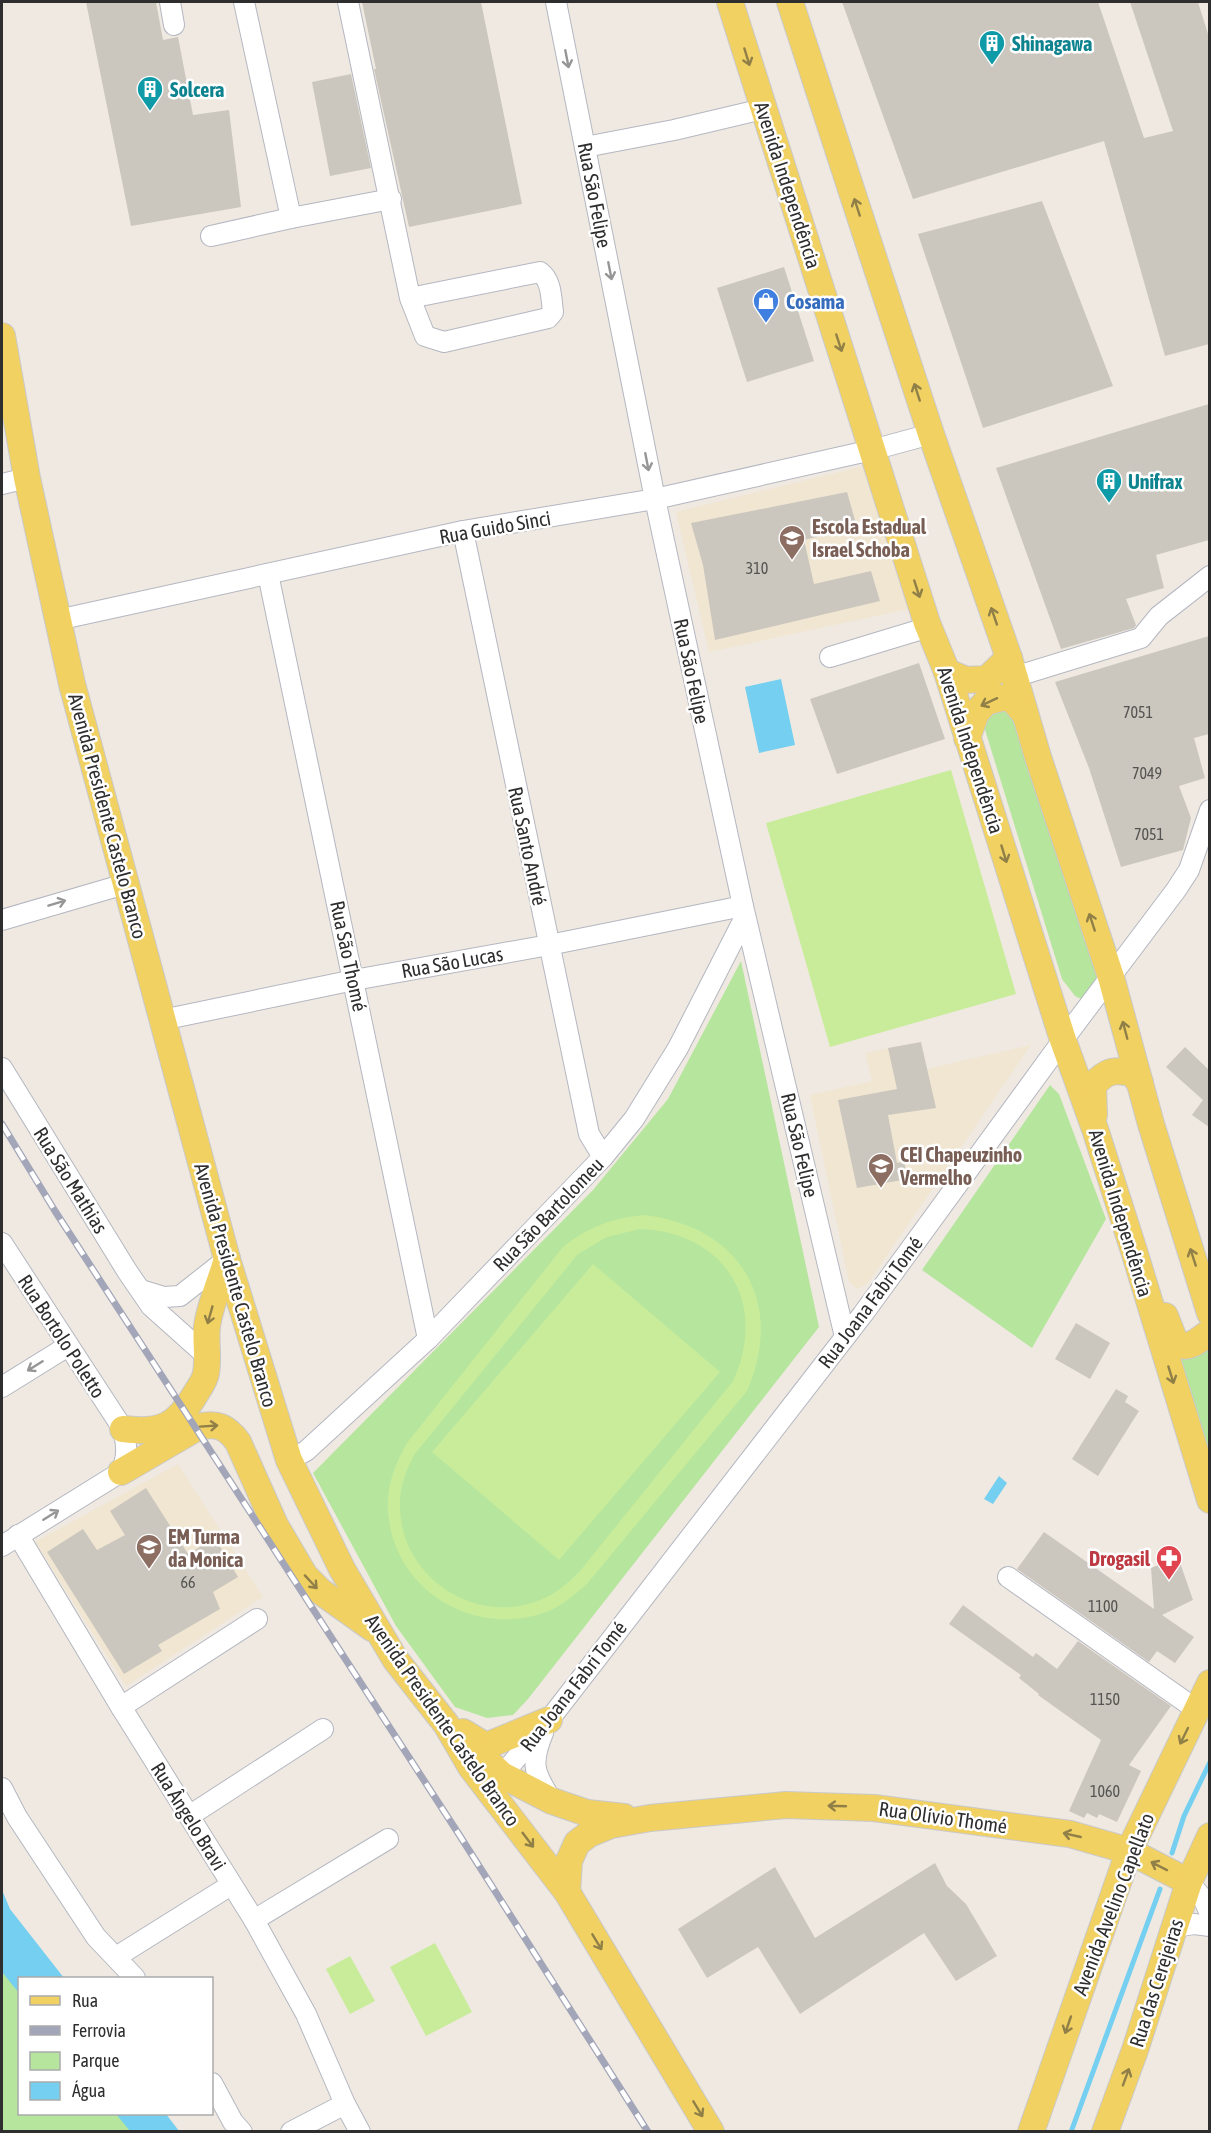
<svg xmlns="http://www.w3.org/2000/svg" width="1211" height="2133" font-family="'Asap Condensed',sans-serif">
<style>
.education{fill:#f0e6d1}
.green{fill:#b6e59e}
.pitch{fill:#c9ec9a;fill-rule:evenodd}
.water{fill:#75cff0}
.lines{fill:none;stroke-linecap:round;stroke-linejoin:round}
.stream{stroke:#75cff0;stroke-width:5}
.building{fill:#cbc7bf}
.minor-casing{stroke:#b4b7c1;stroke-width:22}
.major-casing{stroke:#c9c9c9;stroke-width:28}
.minor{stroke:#fff;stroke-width:20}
.major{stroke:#f2d163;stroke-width:26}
.rail-casing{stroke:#a3a6b8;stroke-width:7}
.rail{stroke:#fff;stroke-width:4.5;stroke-dasharray:14;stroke-linecap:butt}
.oneway{stroke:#908048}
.oneway2{stroke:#969696}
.labels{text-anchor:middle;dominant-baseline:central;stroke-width:5;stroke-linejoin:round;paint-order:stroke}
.number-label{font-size:16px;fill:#555452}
.culture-label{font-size:20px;font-weight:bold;fill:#0d838f;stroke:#fff;text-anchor:start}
.street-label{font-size:20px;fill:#2e2e2e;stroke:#fff}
.shop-label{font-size:20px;font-weight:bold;fill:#366cbe;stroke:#fff;text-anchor:start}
.education-label{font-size:20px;font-weight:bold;fill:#785e54;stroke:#fff;text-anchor:start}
.health-label{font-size:20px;font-weight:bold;fill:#be3a42;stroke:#fff;text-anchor:end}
</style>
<rect width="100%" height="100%" fill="#efe9e1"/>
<g class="education">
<polygon points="868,465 909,609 709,652 676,512"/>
<polygon points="921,1042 927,1069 1031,1045 868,1283 857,1289 849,1282 810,1095 872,1081 865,1053"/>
<polygon points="178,1464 263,1597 126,1686 35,1542"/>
</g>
<g class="green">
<polygon points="1002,705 1019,713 1101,979 1083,1000 1075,996 1062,979 982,720"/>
<polygon points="741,961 819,1327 528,1699 513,1715 487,1718 455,1707 396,1626 313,1473 593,1190 668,1099"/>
<polygon points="1050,1085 1059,1094 1106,1219 1032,1348 922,1270"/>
<polygon points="1209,1344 1209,1469 1172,1352"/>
<polygon points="2,1937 20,1978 20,2114 119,2114 134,2131 2,2131"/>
</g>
<g class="pitch">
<polygon points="951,770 1016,994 830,1047 766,823"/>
<path d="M644 1215C740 1226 786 1302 747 1391L586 1585C573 1596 560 1607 544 1613 472 1637 394 1590 388 1512 386 1487 395 1464 407 1443L563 1247C588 1227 612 1218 644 1215ZM640 1229C725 1232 769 1303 733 1381L580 1571C568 1583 556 1594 540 1600 474 1627 398 1575 400 1503 400 1486 406 1471 414 1455L578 1254 607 1237Z"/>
<polygon points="593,1264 720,1372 559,1560 432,1452"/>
<polygon points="435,1943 472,2012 426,2036 390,1967"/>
<polygon points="350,1956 375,2001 350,2014 326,1969"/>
</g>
<g class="water">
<polygon points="781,679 795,745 759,753 745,687"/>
<polygon points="999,1476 1007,1483 993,1504 984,1499"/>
<polygon points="2,1890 10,1909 64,1978 20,1978 19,1993 2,1972"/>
<polygon points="116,2114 166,2114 179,2131 130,2131"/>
</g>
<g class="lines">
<g class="stream">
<polyline points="1172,1853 1184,1816 1210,1762"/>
<polyline points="1071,2132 1160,1889"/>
</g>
</g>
<g class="building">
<polygon points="86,2 156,2 163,40 178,37 193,115 229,110 241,207 131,226"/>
<polygon points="362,2 481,2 522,204 409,227 374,69 376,69"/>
<polygon points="842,2 1098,2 1144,138 1173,131 1130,2 1198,2 1209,37 1209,344 1165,356 1104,141 913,199"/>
<polygon points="351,74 371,168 330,176 312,82"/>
<polygon points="1042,201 1113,386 983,428 918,234"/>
<polygon points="784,267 814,361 747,382 717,288"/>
<polygon points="1209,404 1209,540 1156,555 1164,588 1126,599 1136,625 1134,628 1061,649 996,468"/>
<polygon points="847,492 857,527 804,540 814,584 871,571 880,601 715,640 703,565 691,523"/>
<polygon points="1209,636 1209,734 1194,738 1205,778 1179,786 1191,818 1183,850 1121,867 1089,768 1055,682"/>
<polygon points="919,663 945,739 837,774 810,699"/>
<polygon points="921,1042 936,1108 888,1115 897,1163 904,1161 908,1179 857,1188 838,1100 897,1089 888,1048"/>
<polygon points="1185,1047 1209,1070 1209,1127 1192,1115 1203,1100 1166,1067"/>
<polygon points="1076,1323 1110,1343 1090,1379 1055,1359"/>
<polygon points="1116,1389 1128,1396 1125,1402 1139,1411 1098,1476 1072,1459"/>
<polygon points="146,1488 188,1554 215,1538 238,1577 213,1592 220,1609 158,1645 162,1651 124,1674 47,1552 83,1529 97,1550 125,1535 110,1511"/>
<polygon points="1044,1532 1154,1609 1151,1568 1178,1557 1193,1600 1162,1615 1194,1637 1175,1663 1157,1651 1149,1662 1017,1569"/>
<polygon points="963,1605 1033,1657 1036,1653 1057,1669 1078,1641 1171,1706 1129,1765 1141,1771 1117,1822 1099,1814 1097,1818 1087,1813 1084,1818 1069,1811 1101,1740 1038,1695 1039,1694 1019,1678 1021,1675 949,1624"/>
<polygon points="935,1863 947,1886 966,1904 997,1956 956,1981 924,1933 800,2014 758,1947 707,1978 678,1929 775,1867 815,1938"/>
</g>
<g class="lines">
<g class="minor-casing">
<g id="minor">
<polyline points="170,2 174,25"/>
<polyline points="244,2 291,218"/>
<path d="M348 2 410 298 425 336 444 342 548 318 553 312C551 298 552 281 540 272L410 298"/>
<polyline points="556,2 655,499 743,906 845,1337"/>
<polyline points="585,147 674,130 763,109"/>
<polyline points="211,236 291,218 391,199"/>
<polyline points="2,484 27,478"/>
<polyline points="463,531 589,1134 603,1157"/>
<polyline points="268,574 428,1339"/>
<polyline points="59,622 71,617 463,531 655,499 872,450 931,434"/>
<polyline points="830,657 929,627"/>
<polyline points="1014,677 1141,638 1159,616 1210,576"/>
<polyline points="2,920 125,884"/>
<polyline points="162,1020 354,980 549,945 743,906"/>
<polyline points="2,1068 127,1271 151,1306 208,1357"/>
<path d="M2 1243 123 1429C127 1445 128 1457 121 1472L2 1546"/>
<polyline points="141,1290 164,1297 180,1296 227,1259"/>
<polyline points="2,1387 68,1346"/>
<polyline points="289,1460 306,1451 428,1339 603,1157 634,1119 678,1048 745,917"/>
<polyline points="18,1535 121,1707 254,1920 306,2014 345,2104 360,2132"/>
<polyline points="1008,1577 1197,1710"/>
<polyline points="121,1707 257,1619"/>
<path d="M543 1733C530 1764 534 1773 552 1801"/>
<polyline points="502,1775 549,1720 863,1314 1063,1040 1176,890 1189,870 1210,810"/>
<polyline points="2,1788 17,1817 96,1937 135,1978"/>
<polyline points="189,1816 323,1729"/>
<polyline points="1189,1882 1204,1900 1210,1914"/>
<polyline points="254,1920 388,1839"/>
<polyline points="1175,1927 1194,1924 1210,1926"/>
<polyline points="116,1957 231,1885"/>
<polyline points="212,2083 233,2122 242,2132"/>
<polyline points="291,2132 345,2104"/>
</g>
</g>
<g class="major-casing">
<g id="major">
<polyline points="730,2 927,623 947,672 1063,1040 1095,1129 1134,1251 1210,1500"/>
<polyline points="790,2 931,434 1009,658 1038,757 1111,977 1151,1124 1210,1313"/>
<polyline points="2,336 27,478 72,684 227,1259 289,1460 342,1569 395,1659 446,1724 471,1767 567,1892 711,2132"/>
<polyline points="947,672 966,680 987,679 1009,658"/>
<polyline points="967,738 976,713 986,702 1006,697 1014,701 1025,714"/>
<path d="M1094 1115 1093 1085C1107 1071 1112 1069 1132 1073L1140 1083"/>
<path d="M1165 1316 1176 1344C1189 1350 1199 1340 1210 1332"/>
<path d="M123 1429C161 1434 177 1426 196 1393 200 1387 205 1380 206 1373 209 1357 205 1341 207 1326 210 1305 221 1280 227 1259"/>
<path d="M121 1472 198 1427C217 1422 227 1427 238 1442L275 1525 305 1576 320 1591 372 1628"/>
<polyline points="463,1732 486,1746 549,1720"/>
<polyline points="471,1746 502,1775 552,1801 587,1813 624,1817"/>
<polyline points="567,1892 569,1861 577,1843 589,1834 611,1825 650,1818 786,1805 874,1808 1070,1834 1129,1851 1189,1882"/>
<polyline points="1031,2132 1129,1851 1210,1683"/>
<polyline points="1105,2132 1135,2050 1189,1882 1210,1836"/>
</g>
</g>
<use href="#minor" class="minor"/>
<use href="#major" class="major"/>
<g class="rail-casing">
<polyline id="rail" points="2,1124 55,1211 460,1836 648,2132"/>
</g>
<use href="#rail" class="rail"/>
</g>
<defs><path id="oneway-shaft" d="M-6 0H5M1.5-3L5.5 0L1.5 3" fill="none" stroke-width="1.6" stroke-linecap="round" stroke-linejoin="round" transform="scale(1.5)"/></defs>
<g class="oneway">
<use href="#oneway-shaft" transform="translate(747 57) rotate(73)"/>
<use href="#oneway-shaft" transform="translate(857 207) rotate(-108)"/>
<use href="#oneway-shaft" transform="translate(839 343) rotate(72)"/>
<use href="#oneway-shaft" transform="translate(917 392) rotate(-108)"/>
<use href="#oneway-shaft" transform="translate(917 589) rotate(72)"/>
<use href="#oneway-shaft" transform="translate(994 616) rotate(-109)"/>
<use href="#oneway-shaft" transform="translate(989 702) rotate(155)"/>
<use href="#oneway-shaft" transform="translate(1004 854) rotate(73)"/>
<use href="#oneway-shaft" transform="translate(1092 922) rotate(-108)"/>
<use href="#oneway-shaft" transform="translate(1125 1030) rotate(-105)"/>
<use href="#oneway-shaft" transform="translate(1193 1257) rotate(-108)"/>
<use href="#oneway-shaft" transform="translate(210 1315) rotate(106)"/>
<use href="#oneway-shaft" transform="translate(1171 1375) rotate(73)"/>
<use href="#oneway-shaft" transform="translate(209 1426) rotate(-4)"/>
<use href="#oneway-shaft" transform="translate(311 1582) rotate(47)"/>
<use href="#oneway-shaft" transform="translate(1184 1736) rotate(116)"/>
<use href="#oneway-shaft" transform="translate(837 1806) rotate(-178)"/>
<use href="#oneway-shaft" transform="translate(1072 1835) rotate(-167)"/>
<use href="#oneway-shaft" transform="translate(528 1840) rotate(53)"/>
<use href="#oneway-shaft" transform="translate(1159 1866) rotate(-153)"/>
<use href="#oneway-shaft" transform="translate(597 1942) rotate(59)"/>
<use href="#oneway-shaft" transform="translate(1068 2025) rotate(109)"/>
<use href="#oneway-shaft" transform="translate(1126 2077) rotate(-70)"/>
<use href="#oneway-shaft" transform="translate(698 2109) rotate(59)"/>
</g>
<g class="oneway2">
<use href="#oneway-shaft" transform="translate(567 59) rotate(79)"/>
<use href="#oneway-shaft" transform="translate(610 271) rotate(79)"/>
<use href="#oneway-shaft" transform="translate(647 462) rotate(79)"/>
<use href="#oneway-shaft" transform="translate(57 903) rotate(-17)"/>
<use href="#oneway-shaft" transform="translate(35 1366) rotate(148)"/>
<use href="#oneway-shaft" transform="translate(51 1515) rotate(-32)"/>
</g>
<defs>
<g id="building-pin" transform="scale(1.35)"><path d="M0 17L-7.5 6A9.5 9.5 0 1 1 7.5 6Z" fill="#0f9aa8" stroke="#fff"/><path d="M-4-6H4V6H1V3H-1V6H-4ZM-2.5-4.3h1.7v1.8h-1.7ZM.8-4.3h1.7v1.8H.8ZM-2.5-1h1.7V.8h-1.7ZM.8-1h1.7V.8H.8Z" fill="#fff"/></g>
<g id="shop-pin" transform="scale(1.35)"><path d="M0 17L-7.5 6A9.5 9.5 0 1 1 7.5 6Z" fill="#3f7fe0" stroke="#fff"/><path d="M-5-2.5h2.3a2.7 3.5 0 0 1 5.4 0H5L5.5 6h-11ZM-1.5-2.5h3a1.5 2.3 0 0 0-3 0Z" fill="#fff"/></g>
<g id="school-pin" transform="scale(1.35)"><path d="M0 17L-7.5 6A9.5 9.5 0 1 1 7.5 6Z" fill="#8d6e63" stroke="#fff"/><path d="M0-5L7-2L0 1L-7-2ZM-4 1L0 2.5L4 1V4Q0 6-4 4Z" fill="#fff"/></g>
<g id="pharmacy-pin" transform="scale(1.35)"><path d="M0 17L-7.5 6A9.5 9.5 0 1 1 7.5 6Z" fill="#e0444e" stroke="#fff"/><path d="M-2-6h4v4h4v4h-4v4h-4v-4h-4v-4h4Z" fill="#fff"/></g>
</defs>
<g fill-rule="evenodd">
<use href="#building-pin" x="992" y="43"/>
<use href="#building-pin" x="150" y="89"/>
<use href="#shop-pin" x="766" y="301"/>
<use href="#building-pin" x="1109" y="481"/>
<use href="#school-pin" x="792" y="538"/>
<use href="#school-pin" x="881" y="1166"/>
<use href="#school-pin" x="149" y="1547"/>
<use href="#pharmacy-pin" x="1169" y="1558"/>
</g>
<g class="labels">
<g class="number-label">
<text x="757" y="568">310</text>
<text x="1138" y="712">7051</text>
<text x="1147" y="773">7049</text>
<text x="1149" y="834">7051</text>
<text x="188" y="1582">66</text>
<text x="1103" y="1606">1100</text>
<text x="1105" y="1699">1150</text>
<text x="1105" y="1791">1060</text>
</g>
<g class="culture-label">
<text x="1012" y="43">Shinagawa</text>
<text x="170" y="89">Solcera</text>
<text x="1128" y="481">Unifrax</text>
</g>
<g class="street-label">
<text transform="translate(788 185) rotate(72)">Avenida Independência</text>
<text transform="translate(595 195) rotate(79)">Rua São Felipe</text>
<text transform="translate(495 527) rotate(-10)">Rua Guido Sinci</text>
<text transform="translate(692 671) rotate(78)">Rua São Felipe</text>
<text transform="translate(971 750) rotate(72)">Avenida Independência</text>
<text transform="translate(108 816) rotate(75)">Avenida Presidente Castelo Branco</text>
<text transform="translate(528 846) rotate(78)">Rua Santo André</text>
<text transform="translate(349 956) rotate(78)">Rua São Thomé</text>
<text transform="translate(452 962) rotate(-10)">Rua São Lucas</text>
<text transform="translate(800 1145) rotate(77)">Rua São Felipe</text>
<text transform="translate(71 1180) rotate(58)">Rua São Mathias</text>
<text transform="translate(1121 1213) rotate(73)">Avenida Independência</text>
<text transform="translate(548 1214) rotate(-46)">Rua São Bartolomeu</text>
<text transform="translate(236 1285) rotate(74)">Avenida Presidente Castelo Branco</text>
<text transform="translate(870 1302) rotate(-53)">Rua Joana Fabri Tomé</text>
<text transform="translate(62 1336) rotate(57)">Rua Bortolo Poletto</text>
<text transform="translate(573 1686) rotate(-52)">Rua Joana Fabri Tomé</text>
<text transform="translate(443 1720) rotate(55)">Avenida Presidente Castelo Branco</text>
<text transform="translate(189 1816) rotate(58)">Rua Ângelo Bravi</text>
<text transform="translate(943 1817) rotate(8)">Rua Olívio Thomé</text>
<text transform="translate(1113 1904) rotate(-69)">Avenida Avelino Capellato</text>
<text transform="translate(1156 1983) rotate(-72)">Rua das Cerejeiras</text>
</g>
<g class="shop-label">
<text x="786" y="301">Cosama</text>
</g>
<g class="education-label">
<text x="812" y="526">Escola Estadual<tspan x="812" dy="23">Israel Schoba</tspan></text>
<text x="900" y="1154">CEI Chapeuzinho<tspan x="900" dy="23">Vermelho</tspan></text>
<text x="168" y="1536">EM Turma<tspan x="168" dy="23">da Monica</tspan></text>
</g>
<g class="health-label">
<text x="1150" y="1558">Drogasil</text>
</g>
</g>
<rect width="1211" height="2133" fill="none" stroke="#2e2e2e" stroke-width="6"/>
<rect x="18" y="1977" width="195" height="138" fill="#ffffff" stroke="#ababab" stroke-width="1.5"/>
<rect x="30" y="1996" width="30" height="9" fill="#f2d163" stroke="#ababab" stroke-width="1.5"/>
<text x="72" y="2007" font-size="18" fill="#2e2e2e">Rua</text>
<rect x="30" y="2026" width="30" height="9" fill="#a3a6b8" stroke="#ababab" stroke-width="1.5"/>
<text x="72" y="2037" font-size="18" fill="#2e2e2e">Ferrovia</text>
<rect x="30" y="2052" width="30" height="18" fill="#b6e59e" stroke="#ababab" stroke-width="1.5"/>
<text x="72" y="2067" font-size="18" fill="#2e2e2e">Parque</text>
<rect x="30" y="2082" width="30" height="18" fill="#75cff0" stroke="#ababab" stroke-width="1.5"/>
<text x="72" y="2097" font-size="18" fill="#2e2e2e">Água</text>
</svg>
